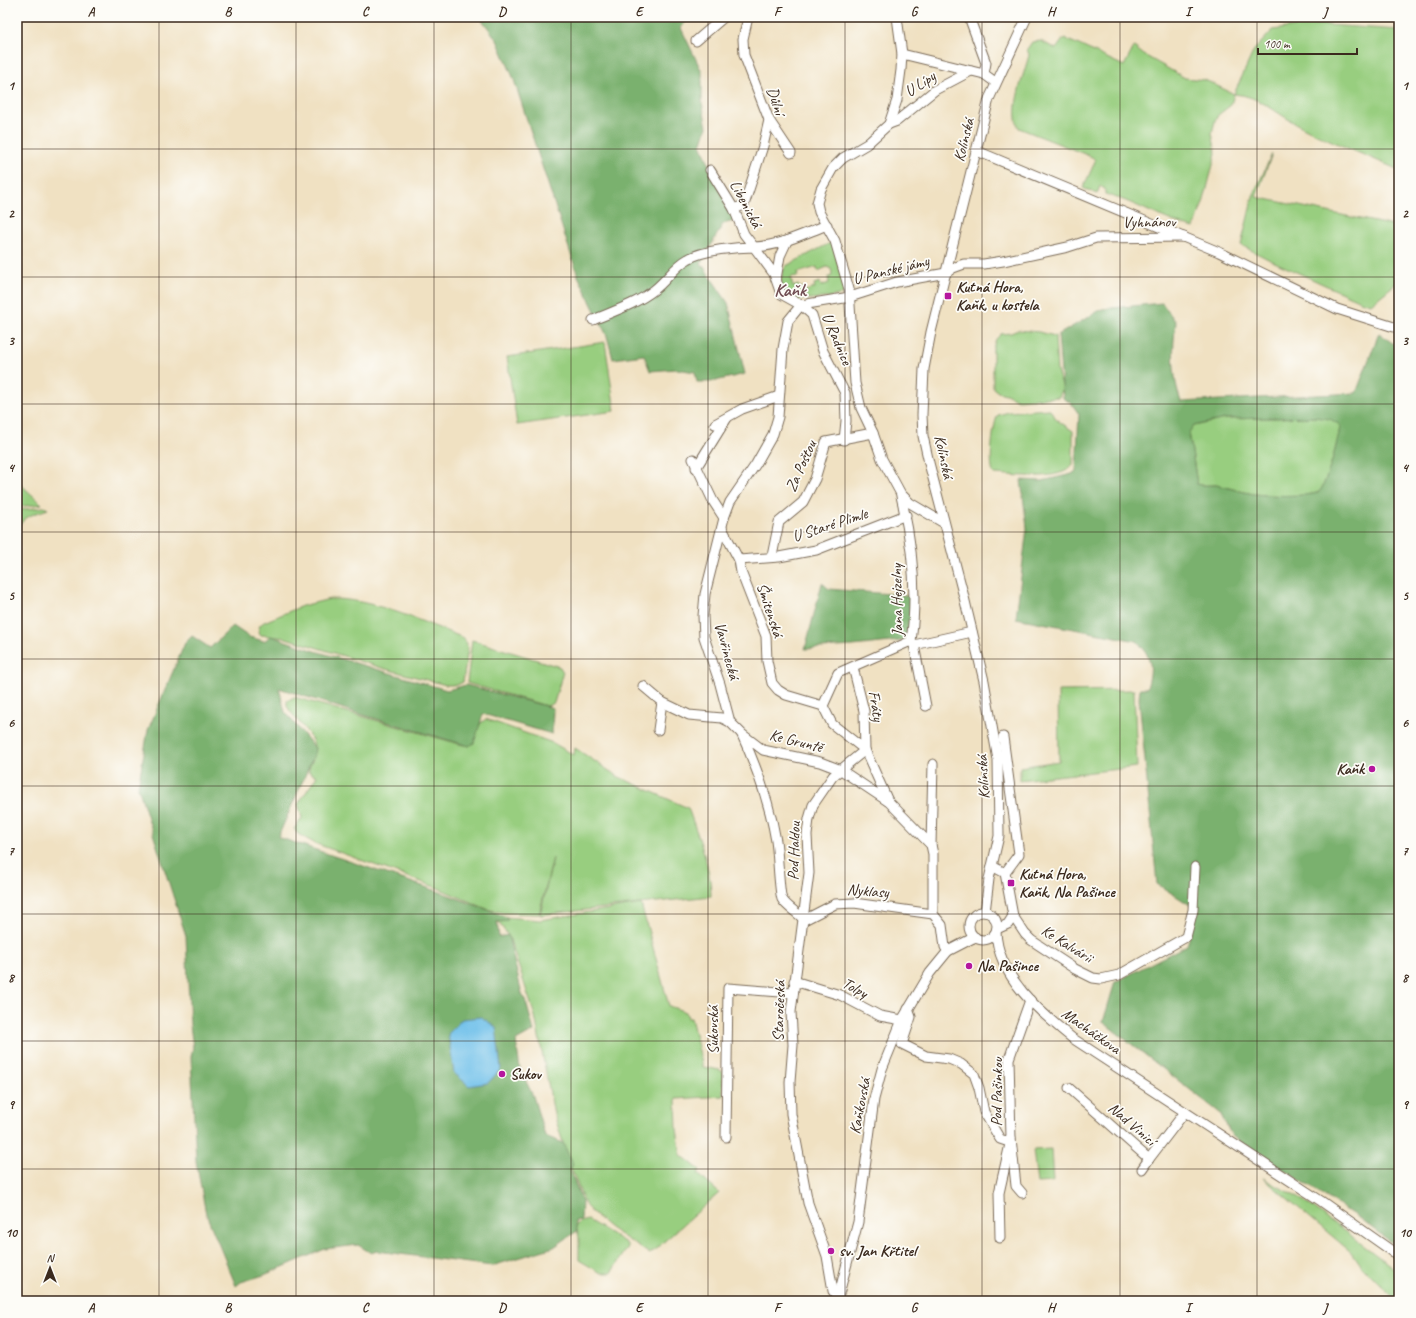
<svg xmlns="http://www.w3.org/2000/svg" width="1416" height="1318" font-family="Caveat,sans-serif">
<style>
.green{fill:#98ce7f;stroke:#6a7c4e;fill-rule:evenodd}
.forest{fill:#7ab16e;stroke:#5a6e46;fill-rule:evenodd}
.water{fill:#6ec0ea;stroke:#547584}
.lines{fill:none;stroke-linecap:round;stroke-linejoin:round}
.minor-casing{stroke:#7a6a57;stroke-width:11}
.minor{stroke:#fff;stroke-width:9}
.grid{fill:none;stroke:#3b2a1e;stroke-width:1;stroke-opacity:0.55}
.poi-dot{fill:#b5179e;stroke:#fdfcf7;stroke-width:1.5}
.labels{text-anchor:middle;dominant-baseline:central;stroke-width:3.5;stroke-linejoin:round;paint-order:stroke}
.street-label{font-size:16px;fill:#3b2a1e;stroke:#fdfcf7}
.poi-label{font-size:16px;font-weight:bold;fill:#3b2a1e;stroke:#fdfcf7;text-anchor:start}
.quarter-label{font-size:18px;font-weight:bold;fill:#724f54;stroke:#fdfcf7}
.neatline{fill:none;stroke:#3b2a1e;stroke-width:1.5}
.grid-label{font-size:13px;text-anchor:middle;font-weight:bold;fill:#3b2a1e}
</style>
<rect width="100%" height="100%" fill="#fdfcf7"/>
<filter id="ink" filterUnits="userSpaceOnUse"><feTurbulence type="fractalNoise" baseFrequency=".025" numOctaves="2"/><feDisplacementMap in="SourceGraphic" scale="8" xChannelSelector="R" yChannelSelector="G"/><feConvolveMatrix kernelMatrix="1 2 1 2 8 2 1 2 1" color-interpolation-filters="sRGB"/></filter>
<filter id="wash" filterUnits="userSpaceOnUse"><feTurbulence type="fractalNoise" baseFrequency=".012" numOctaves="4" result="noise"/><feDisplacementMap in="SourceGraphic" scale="16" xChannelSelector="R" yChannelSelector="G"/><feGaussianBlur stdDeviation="0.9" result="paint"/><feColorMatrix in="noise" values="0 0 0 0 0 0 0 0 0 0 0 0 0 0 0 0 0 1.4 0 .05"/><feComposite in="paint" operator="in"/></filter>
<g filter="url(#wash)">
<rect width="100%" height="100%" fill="#f0e1c2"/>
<g class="green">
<path d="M1313 24 1399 30V170C1365 155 1328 141 1295 123 1274 112 1260 96 1234 94L1231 105 1218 115 1215 121 1212 133 1216 153 1204 200 1194 228C1170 222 1148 210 1126 201 1119 198 1112 197 1105 194V189L1100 186 1097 194 1083 188 1094 164 1095 160 1092 157 1019 128C1009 110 1024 75 1029 55L1027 49 1032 42 1041 41 1056 49 1064 38 1124 66 1134 47 1144 55 1185 78 1205 80 1234 94 1254 50 1273 30Z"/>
<polygon points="1272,154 1256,197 1399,227 1399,281 1371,304 1360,301 1270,260 1241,245 1253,196"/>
<path d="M832 242 845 285 844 294 825 298 795 300 782 292C781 282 780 275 786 266ZM817 267 818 271 827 267 831 269 832 273 831 277H828L829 283 821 286 820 282 814 284 815 288 806 291 804 287 801 288 798 285 793 287 791 277 798 276 797 273Z"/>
<polygon points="1018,330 1039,332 1055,336 1057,371 1063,388 1059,397 1018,400 1006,394 998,392 993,388 993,348 996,339 1001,334 1011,333"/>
<polygon points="605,342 615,411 517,425 507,357"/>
<path d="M1048 409 1051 411 1057 420 1073 431V464C1064 482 1013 475 994 474 988 468 993 422 998 415L1009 412Z"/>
<path d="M1315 417 1330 418 1340 425C1340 435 1326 486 1319 492 1312 497 1259 496 1249 493 1238 491 1227 487 1216 485 1209 485 1204 486 1197 484L1190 439 1189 432 1194 426 1225 419Z"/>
<polygon points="17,481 42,504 17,507"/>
<path d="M44 507 48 509C34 514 22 516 17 531V510Z"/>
<path d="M330 599C372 598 425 623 464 638L468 648 463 682 457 685H446L382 668 286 638 261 635 258 632 260 625 264 622 302 606Z"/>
<polygon points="472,640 560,667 563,672 554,703 547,706 467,683"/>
<polygon points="1134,690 1137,767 1020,780 1020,767 1059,761 1058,691"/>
<path d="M294 697 463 745 469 746 480 724 486 719 553 743 574 755 575 748 617 776 688 808C698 836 711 866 711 896L540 915 553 858 539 914 504 913 487 909 438 888 314 843 298 834 294 829 302 818 298 804 317 776 309 772C308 765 315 759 315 752 314 733 295 721 287 706V701Z"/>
<polygon points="641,904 669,1006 686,1012 688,1018 691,1018 703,1067 720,1070 723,1072 723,1096 676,1099 677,1129 681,1155 700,1170 698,1174 719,1193 650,1254 610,1228 592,1213 585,1204 571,1168 554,1114 535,1016 509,937 494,916 540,920"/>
<polygon points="1051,1149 1053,1182 1037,1183 1033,1150"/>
<polygon points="1263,1178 1304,1201 1399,1272 1399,1301 1396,1301 1360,1265 1351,1252"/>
<polygon points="588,1220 626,1243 628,1247 611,1273 601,1273 579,1260 579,1237 576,1226 579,1222"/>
</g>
<g class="forest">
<polygon points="480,17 689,17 681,28 702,72 702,103 707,127 701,145 721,191 738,220 723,224 701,263 728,303 745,374 711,382 697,382 695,372 677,369 650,371 644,355 613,359 607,336 578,276 513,77 497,40"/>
<path d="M1162 303 1176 322C1172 349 1172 376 1181 402L1356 393 1379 333 1399 348V1248L1360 1219 1232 1136 1220 1113 1103 1022 1115 982 1187 945 1198 910 1157 884 1139 699 1140 688H1147C1153 667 1152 657 1137 641L1016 618 1027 528 1021 480 1042 481 1072 474 1076 471 1079 414 1071 403 1063 398 1058 335 1102 309ZM1315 417 1330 419 1340 425C1340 435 1326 486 1319 492 1312 497 1259 496 1249 493 1238 491 1227 487 1216 485 1209 485 1204 486 1197 484L1190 439 1189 432 1194 426 1225 419Z"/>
<polygon points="822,583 829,589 915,596 909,640 853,646 805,649"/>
<polygon points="233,626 249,637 264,641 271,636 315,651 447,690 466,685 553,708 552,734 483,714 474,743 469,746 363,715 279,688 285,712 315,748 314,755 278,837 443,893 507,917 507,921 497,922 499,937 508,935 523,998 525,999 534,1031 516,1041 520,1069 533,1096 545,1136 563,1143 573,1164 570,1170 582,1201 581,1220 575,1221 577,1231 554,1247 492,1266 377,1251 371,1253 358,1245 325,1249 264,1275 241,1282 236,1286 234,1281 206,1214 196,1161 191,1057 193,1047 190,1025 186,936 138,787 148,730 185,643 192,636 210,648"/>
</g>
<polygon class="water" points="481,1017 496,1027 501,1069 488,1083 469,1086 454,1073 448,1034 462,1019"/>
</g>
<g filter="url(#ink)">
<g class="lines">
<g class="minor-casing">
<g id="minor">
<polyline points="897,17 902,54 901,70 897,100 889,124 867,144 843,158 833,168 821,189 817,203 819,212 835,241 849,289 855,383 861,408 873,433 882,459 901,494 910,503 944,523"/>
<polyline points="969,17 986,63 984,74"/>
<polyline points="696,41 724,17"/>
<polyline points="902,54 984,74 995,82"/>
<polyline points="769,120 791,153"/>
<polyline points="889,124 897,121 935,90 971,71"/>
<polyline points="977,151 1219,252 1337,309 1394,327"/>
<path d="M710 170 734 209 744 234 754 247C780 246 803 234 827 225"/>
<polyline points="734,209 744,205 763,146 769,120 744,55 743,39 748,17"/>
<polyline points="776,279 780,256 787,241"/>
<path d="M593 320C614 311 636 304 654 290 666 281 675 266 688 259 703 250 737 247 754 247L774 274 781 294 801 305 850 297 897 282 946 273 953 268 964 264H984L1003 261 1068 247 1096 238 1184 237"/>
<polyline points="715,424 742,409 779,396"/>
<polyline points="693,459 713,501 724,518"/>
<polyline points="696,468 727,418"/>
<path d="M901 496C912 543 918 593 911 641"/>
<polyline points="722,528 739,560 741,572 766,636 767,661 772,683 778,690 786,695 823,706 832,724 865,750"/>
<polyline points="772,556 779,522 803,502 815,479 826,442 873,433"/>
<polyline points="739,560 779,557 816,550 906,515"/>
<polyline points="911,641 914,645 972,632"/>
<polyline points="914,645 926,706"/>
<polyline points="853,667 864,711 865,750 888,801"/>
<polyline points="643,686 662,702 689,715 722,718 730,722 742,734 763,750 820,762 841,770 889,802 931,845 933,854 933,914 942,925 945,947 948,951"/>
<polyline points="823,706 838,673 911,641"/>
<polyline points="730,722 720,684 704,637 703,616 705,594 724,518 730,502 756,464 773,434 778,417 783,349 788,321 801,305 812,315 823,351 845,393 846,421 844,440"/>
<polyline points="658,730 662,702"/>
<path d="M742 735C757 768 770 805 776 841 778 852 779 893 782 899 787 908 798 912 804 920"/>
<polyline points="1003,737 1019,854 1005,873"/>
<polyline points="931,845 933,764"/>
<polyline points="992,866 1005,873 1013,916 1008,924 997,929"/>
<polyline points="985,912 989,879 999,836 998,760 984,681 964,597 929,463 923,436 922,415 924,369 931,332 989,99 1027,17"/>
<circle cx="983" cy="926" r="14"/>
<polyline points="1013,916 1025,934 1031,940 1075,969 1093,978 1101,979 1119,975 1186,937 1193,910 1195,867"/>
<polyline points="804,920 835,904 854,903 933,914"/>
<path d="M996 932C998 977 1040 1012 1072 1038L1321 1201 1399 1256"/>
<polyline points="794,981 840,995 880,1016 902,1020"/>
<polyline points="908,1009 911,1017 902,1044 926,1056 949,1059 961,1064 974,1074 979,1088 984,1112 1000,1139 1006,1141 1011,1138"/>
<polyline points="1069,1088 1149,1159 1185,1112"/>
<polyline points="726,1137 728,988 793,993"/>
<polyline points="1142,1169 1149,1159"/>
<polyline points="1022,1193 1016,1186 1011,1138 1009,1059 1030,1000"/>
<polyline points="1000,1238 999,1193 1010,1144"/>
<polyline points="838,1298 833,1291 827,1256 808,1203 791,1114 790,1082 793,1045 791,1012 809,873 807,835 809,819 813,805 833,776 865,750"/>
<polyline points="837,1301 858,1222 874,1099 882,1069 902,1020 930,973 948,951 975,937"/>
</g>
</g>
<use href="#minor" class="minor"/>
</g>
</g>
<path class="grid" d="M159 17V1301M296 17V1301M434 17V1301M571 17V1301M708 17V1301M845 17V1301M982 17V1301M1120 17V1301M1257 17V1301M17 149H1399M17 277H1399M17 404H1399M17 532H1399M17 659H1399M17 786H1399M17 914H1399M17 1041H1399M17 1169H1399"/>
<g class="poi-dot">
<rect x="944" y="292" width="8" height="8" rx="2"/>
<circle cx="1372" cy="769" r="4"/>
<rect x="1007" y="879" width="8" height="8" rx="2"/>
<circle cx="969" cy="966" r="4"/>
<circle cx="502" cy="1074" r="4"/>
<circle cx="831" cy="1251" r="4"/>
</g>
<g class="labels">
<g class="street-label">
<text transform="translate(920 84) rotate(-34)">U Lípy</text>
<text transform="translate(776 101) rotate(73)">Důlní</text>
<text transform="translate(964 140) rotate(-76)">Kolínská</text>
<text transform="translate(746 204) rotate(62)">Libenická</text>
<text transform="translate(1149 222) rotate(-1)">Vyhnánov</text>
<text transform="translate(891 270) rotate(-14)">U Panské jámy</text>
<text transform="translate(837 339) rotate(67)">U Radnice</text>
<text transform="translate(944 457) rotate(78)">Kolínská</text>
<text transform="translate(801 466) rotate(-66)">Za Poštou</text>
<text transform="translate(830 525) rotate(-18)">U Staré Plimle</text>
<text transform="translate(897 600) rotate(-91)">Jana Hejzelny</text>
<text transform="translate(770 610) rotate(72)">Šmitenská</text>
<text transform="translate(727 651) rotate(75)">Vavřinecká</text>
<text transform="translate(876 706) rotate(81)">Fráty</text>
<text transform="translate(796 741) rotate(14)">Ke Gruntě</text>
<text transform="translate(983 777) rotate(-93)">Kolínská</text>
<text transform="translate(794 851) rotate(-88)">Pod Haldou</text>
<text transform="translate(868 891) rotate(5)">Nyklasy</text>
<text transform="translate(1067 944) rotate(32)">Ke Kalvárii</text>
<text transform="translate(855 988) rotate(28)">Tolpy</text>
<text transform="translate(779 1011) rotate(-88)">Staročeská</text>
<text transform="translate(713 1030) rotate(-90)">Sukovská</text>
<text transform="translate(1091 1031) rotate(35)">Macháčkova</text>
<text transform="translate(997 1092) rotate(-89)">Pod Pašinkou</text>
<text transform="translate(860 1106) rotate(-79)">Kaňkovská</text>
<text transform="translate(1132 1124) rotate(41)">Nad Vinicí</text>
</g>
<g class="poi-label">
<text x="956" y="287">Kutná Hora,<tspan x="956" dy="18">Kaňk, u kostela</tspan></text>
<text x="1364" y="769" text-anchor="end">Kaňk</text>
<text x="1019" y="874">Kutná Hora,<tspan x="1019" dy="18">Kaňk, Na Pašince</tspan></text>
<text x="977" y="966">Na Pašince</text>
<text x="510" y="1074">Sukov</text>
<text x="839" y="1251">sv. Jan Křtitel</text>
</g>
<g class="quarter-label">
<text x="790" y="290">Kaňk</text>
</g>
</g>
<rect width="1416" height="1318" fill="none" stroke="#fdfcf7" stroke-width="44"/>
<g transform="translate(50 1268)" stroke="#fdfcf7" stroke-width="3" paint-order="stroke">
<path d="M0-3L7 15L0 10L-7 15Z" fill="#3b2a1e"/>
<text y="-6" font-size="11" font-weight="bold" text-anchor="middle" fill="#3b2a1e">N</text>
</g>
<path d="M1258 48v6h99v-6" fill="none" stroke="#3b2a1e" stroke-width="2"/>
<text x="1264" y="48" font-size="12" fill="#3b2a1e" stroke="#fdfcf7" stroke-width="3" paint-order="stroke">100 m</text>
<rect x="22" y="22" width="1372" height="1274" class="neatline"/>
<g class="grid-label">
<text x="91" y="16">A</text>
<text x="228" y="16">B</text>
<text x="365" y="16">C</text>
<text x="502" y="16">D</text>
<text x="639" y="16">E</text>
<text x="777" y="16">F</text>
<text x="914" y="16">G</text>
<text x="1051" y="16">H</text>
<text x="1188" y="16">I</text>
<text x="1325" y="16">J</text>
<text x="11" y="90">1</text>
<text x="1405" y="90">1</text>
<text x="11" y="218">2</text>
<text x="1405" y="218">2</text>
<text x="11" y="345">3</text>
<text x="1405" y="345">3</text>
<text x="11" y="472">4</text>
<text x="1405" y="472">4</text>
<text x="11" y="600">5</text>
<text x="1405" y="600">5</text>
<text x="11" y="727">6</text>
<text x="1405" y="727">6</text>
<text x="11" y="855">7</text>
<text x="1405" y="855">7</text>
<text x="11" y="982">8</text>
<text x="1405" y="982">8</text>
<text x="11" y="1109">9</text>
<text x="1405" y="1109">9</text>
<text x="11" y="1237">10</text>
<text x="1405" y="1237">10</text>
<text x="91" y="1312">A</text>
<text x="228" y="1312">B</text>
<text x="365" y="1312">C</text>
<text x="502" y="1312">D</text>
<text x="639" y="1312">E</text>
<text x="777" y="1312">F</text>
<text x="914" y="1312">G</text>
<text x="1051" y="1312">H</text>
<text x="1188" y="1312">I</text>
<text x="1325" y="1312">J</text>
</g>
</svg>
